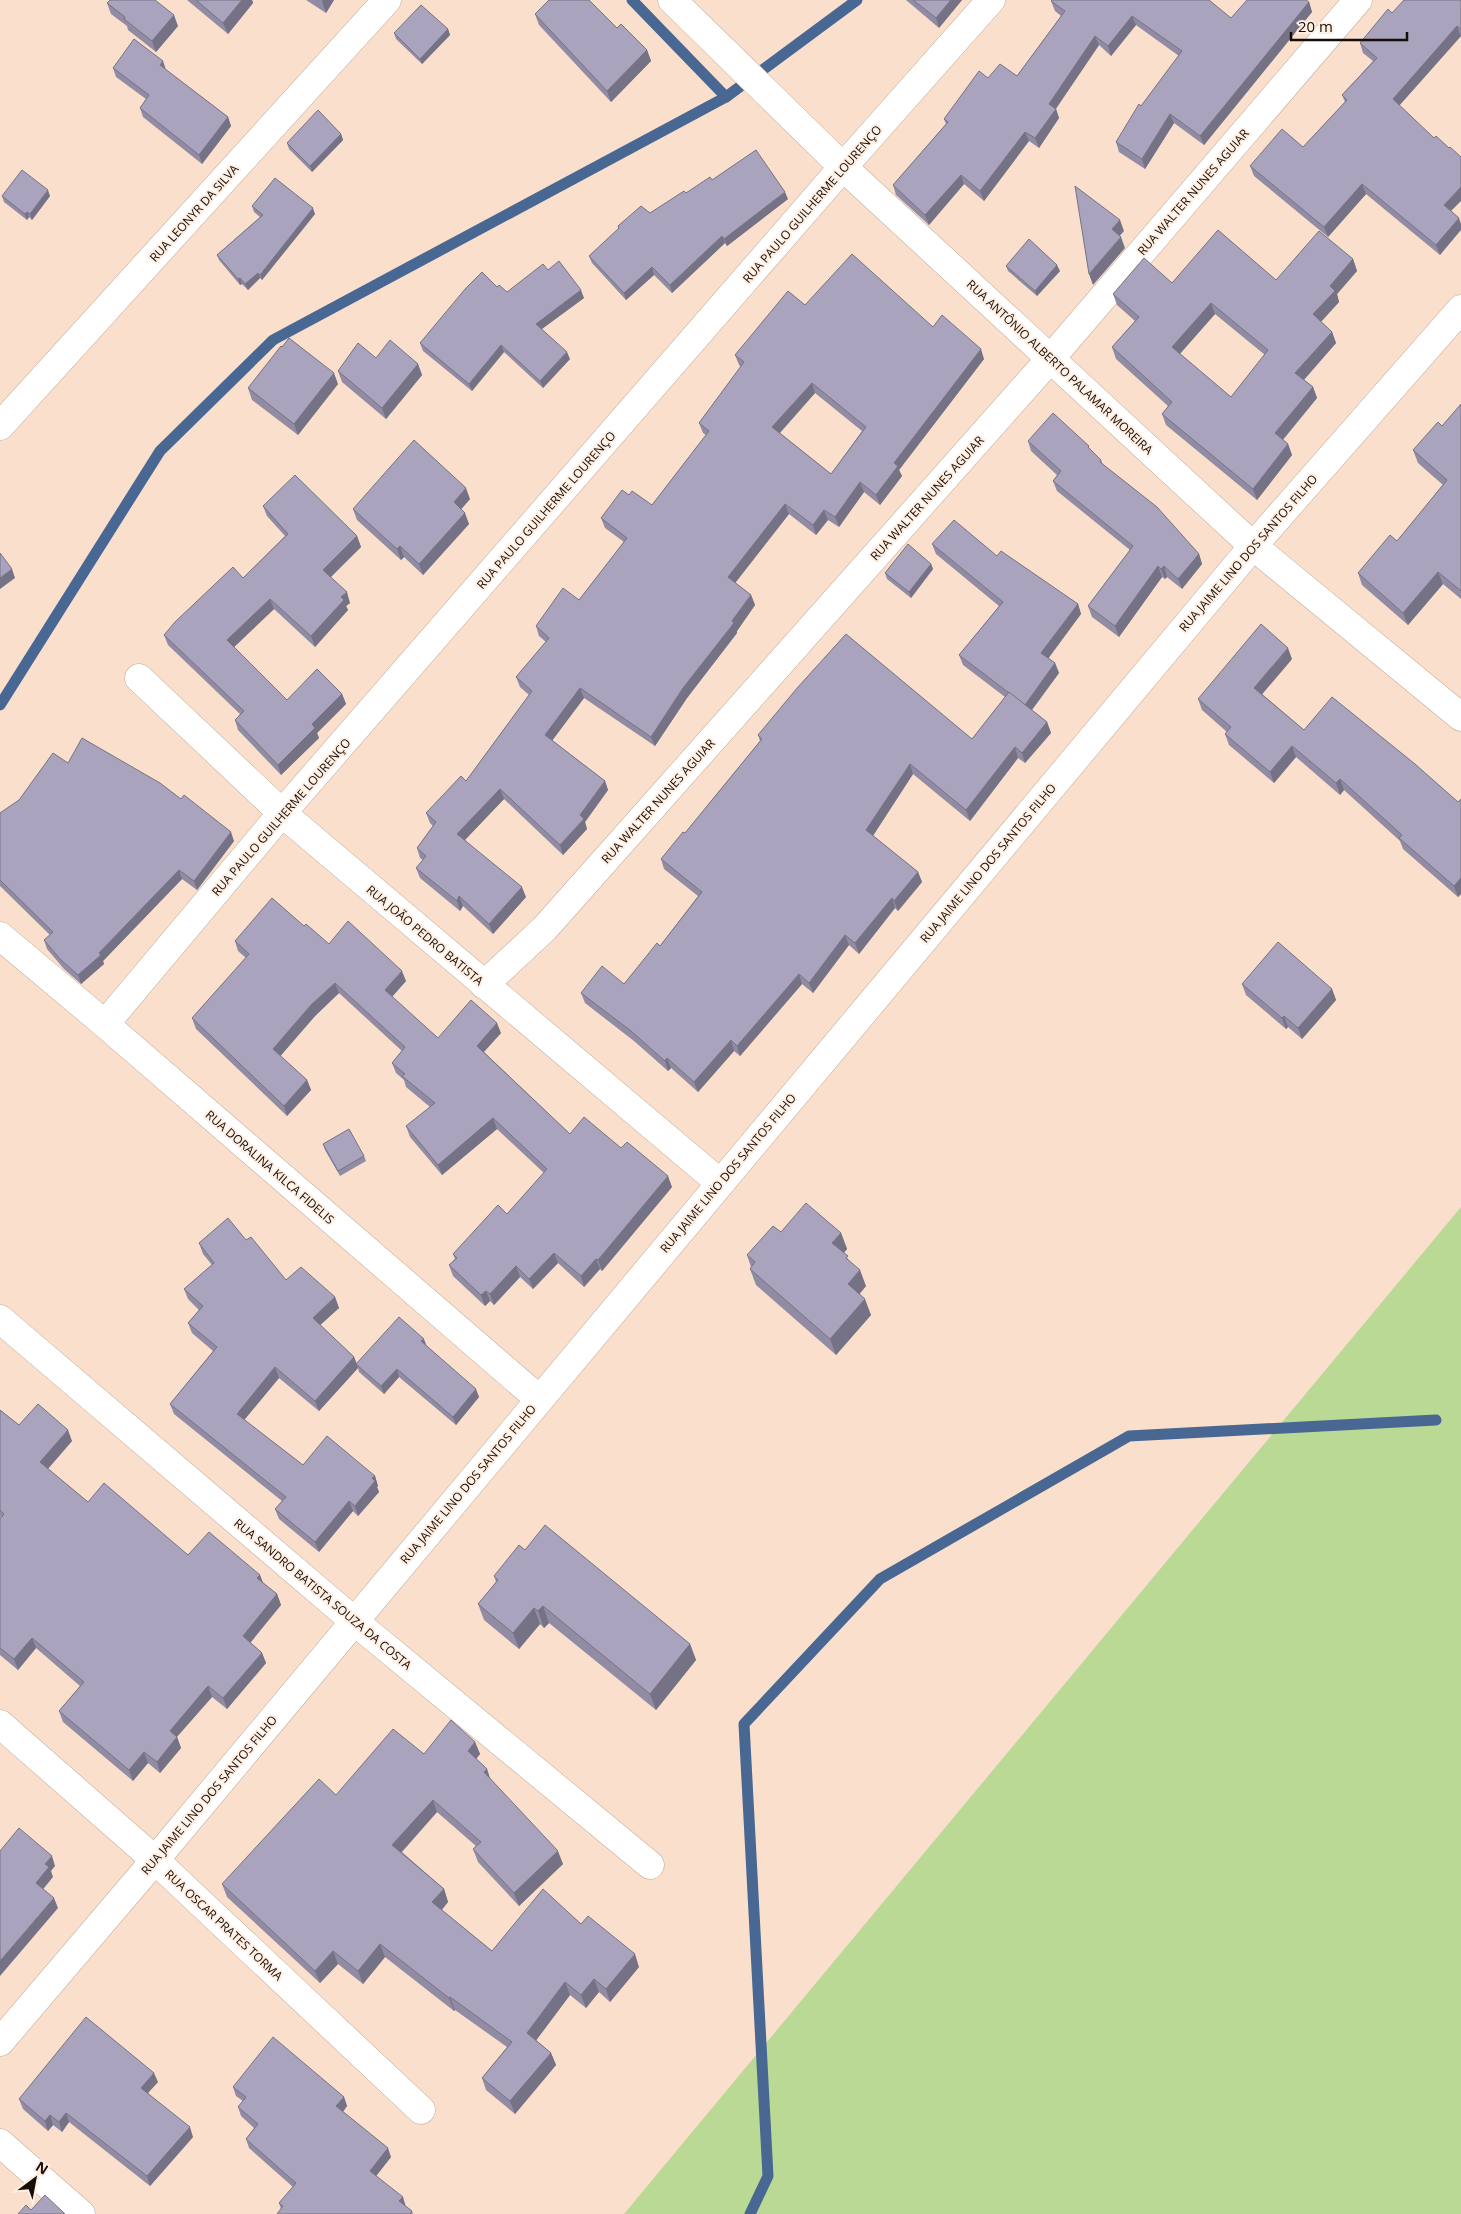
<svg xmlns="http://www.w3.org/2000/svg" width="1461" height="2214" font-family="'Open Sans',sans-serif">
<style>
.green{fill:#b9d995}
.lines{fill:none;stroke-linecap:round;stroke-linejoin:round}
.stream{stroke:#486792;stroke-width:11}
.street-casing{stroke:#c4aa98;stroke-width:29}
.street{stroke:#fff;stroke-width:28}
.wall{fill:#918ca3;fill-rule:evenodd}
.shaded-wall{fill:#767285}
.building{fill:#a9a3be;stroke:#767285;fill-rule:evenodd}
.labels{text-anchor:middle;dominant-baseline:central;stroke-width:4;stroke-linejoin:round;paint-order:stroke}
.street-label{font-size:12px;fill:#160d07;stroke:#ffefe3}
</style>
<rect width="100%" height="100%" fill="#fadfcc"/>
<polygon class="green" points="1461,1207 1461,2214 624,2214"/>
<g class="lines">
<g class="stream">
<polyline points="632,0 726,97"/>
<polyline points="0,705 160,451 273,340 726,97 857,0"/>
<polyline points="750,2214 768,2176 744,1724 880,1579 1129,1436 1436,1420"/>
</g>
<g class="street-casing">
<g id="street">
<polyline points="672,0 843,167 1253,546 1461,717"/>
<polyline points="0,426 387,0"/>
<polyline points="139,678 282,813 720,1183"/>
<polyline points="0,936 105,1024 539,1399"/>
<polyline points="484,985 545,928 1051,358 1358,0"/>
<polyline points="105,1024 282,813 843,167 991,0"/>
<polyline points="0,1319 354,1621 650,1865"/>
<polyline points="0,1724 155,1860 421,2110"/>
<polyline points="0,2042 155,1860 1253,546 1461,309"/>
<polyline points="0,2143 81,2214"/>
</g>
</g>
<use href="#street" class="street"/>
</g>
<g class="wall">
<polygon points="187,0 252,0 253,3 228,34"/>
<polygon points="306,0 334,0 326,13"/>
<polygon points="906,0 962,0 939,28"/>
<polygon points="1461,0 1461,36 1399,106 1451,211 1440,255 1366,194 1328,237 1254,176 1250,166 1303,147 1345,102 1342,95 1373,61 1363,53 1360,43 1392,13"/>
<polygon points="1051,1 1231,18 1309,2 1312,12 1204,145 1174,123 1145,169 1119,152 1116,142 1141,106 1179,56 1136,25 1111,56 1099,45 1056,109 1059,118 1039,148 1029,141 984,201 964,184 929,225 896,195 893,185 946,124 944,119 988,78 1017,76 1061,16 1055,11"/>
<polygon points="107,3 178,26 156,52 128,30 127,26 111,14"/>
<polygon points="535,14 617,28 647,50 651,61 611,102 539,25"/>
<polygon points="448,29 450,35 422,64 396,39 394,33"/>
<polygon points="113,68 166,70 228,117 231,126 202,164 143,117 140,108 146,99 116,77"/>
<polygon points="341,134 343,140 312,172 289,149 287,143"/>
<polygon points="712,180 788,199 727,246 725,243 672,293 654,275 626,300 592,263 589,256 619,229 618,226 650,213"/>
<polygon points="2,196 50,196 32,220 29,217 27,220 4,202"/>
<polygon points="252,206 315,214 262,280 260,278 248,290 242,284 240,285 219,260 217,255 260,217 254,212"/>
<path d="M1353 259 1357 271 1337 294 1339 302 1321 322 1332 332 1336 343 1304 380 1313 387 1317 398 1283 440 1288 444 1292 455 1257 500 1166 425 1162 414 1168 406 1116 359 1112 347 1135 321 1117 305 1113 294 1172 283 1276 280ZM1215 314 1265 355 1231 397 1180 354Z"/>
<polygon points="1006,266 1060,271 1037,296 1008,271"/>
<polygon points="548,270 584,298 541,329 570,359 543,388 504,352 472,391 423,351 420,343 497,287 507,292"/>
<path d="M805 305 933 327 984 359 899 470 902 476 880 505 864 492 839 527 828 520 816 535 789 514 735 583 751 595 755 605 737 631V633L687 698 655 746 584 698 552 740 605 781 608 790 585 822 587 829 563 855 504 799 465 840 526 897 493 934 463 906 460 911 420 878 416 868 423 860 420 858 417 848 433 826 430 823 426 813 466 781 529 695 520 687 516 677 546 642 539 636 536 626 579 600 624 542 605 528 601 518 629 495 652 505 706 435 703 433 699 423 741 367 739 365 735 355ZM815 393 862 431 831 474 780 433Z"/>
<polygon points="376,358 418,364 422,375 386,419 342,382 338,371"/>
<polygon points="338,384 298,435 252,400 248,388"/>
<polygon points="1461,404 1461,599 1443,584 1408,625 1362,585 1358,573 1397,541 1443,485 1418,463 1413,450 1442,426"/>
<polygon points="1028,441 1090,449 1101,460 1103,465 1199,554 1202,564 1182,589 1167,577 1165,579 1162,577 1119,637 1092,617 1088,606 1130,550 1057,491 1053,481 1057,475 1031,451"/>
<polygon points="470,499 461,509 469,524 423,575 404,557 401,560 357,520 353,509"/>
<polygon points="263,506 357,536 361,547 330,577 350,603 346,606 348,610 315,647 274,609 234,647 287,700 342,694 346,704 317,733 319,738 281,775 238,730 235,720 240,714 168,645 164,635 243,578 285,536 267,516"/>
<polygon points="932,544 997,556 1078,604 1081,614 1048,658 1055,663 1059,673 1032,710 1047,722 1051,733 1025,763 1018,758 970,821 913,774 873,836 918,872 922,882 898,911 895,908 859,954 849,945 813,993 802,984 740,1056 734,1051 698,1092 671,1068 668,1071 634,1041 585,1003 581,993 624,984 660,946 698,896 664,869 661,859 685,833 760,741 758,735 972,739 1005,697 963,665 959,655 999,606 936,554"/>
<polygon points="931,564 933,569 911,598 887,579 885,573"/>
<polygon points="1292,659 1262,694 1304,730 1458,802 1461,799 1461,894 1458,897 1403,849 1400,841 1344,790 1340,795 1296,757 1274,783 1229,745 1225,734 1227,732 1202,710 1198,699"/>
<polygon points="68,763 234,841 197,890 182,879 103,961 104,964 81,984 64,969 47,949 44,940 50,935 0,886 0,813 19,800"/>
<polygon points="304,926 329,944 406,981 392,997 438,1038 501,1033 484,1052 570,1134 621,1148 672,1187 602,1271 600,1269 584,1287 558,1263 533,1289 520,1277 494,1305 490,1301 485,1306 453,1276 449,1265 455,1259 453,1254 507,1214 544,1173 497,1129 442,1175 410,1137 406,1126 430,1107 406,1087 404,1080 396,1073 392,1063 402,1051 339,993 315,1016 280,1056 307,1080 311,1090 287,1116 196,1029 192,1018 246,958 238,951 235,941"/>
<polygon points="1242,984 1332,989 1336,1000 1302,1039 1288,1027 1286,1029 1246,995"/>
<polygon points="323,1144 364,1156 366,1161 340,1176 325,1150"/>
<polygon points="781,1232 841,1233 847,1249 844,1253 866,1286 859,1294 871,1315 836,1355 756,1285 750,1269 751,1267 747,1255"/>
<polygon points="246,1240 286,1280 335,1297 339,1308 320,1325 354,1357 357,1364 427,1346 479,1397 456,1425 399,1377 384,1394 359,1372 358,1368 319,1411 279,1378 244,1420 303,1465 375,1476 378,1486 377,1487 379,1492 358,1516 353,1511 319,1552 279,1519 275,1509 282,1501 174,1414 170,1404 213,1351 192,1333 188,1323 199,1310 188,1299 184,1289 212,1265 203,1254 199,1243"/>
<polygon points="0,1410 19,1425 72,1441 48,1469 88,1502 188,1555 260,1575 263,1583 277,1594 281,1605 250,1642 262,1653 266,1663 227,1709 212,1697 177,1737 181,1748 160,1773 148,1763 133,1781 63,1722 59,1711 80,1686 36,1648 18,1670 0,1655 0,1519 1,1518 0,1517"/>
<polygon points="494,1576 690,1644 696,1660 656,1710 549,1623 544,1628 540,1624 519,1649 484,1620 478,1604 496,1582"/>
<polygon points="475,1742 480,1754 476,1759 487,1769 490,1778 563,1864 519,1906 478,1862 473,1849 476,1846 437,1812 402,1852 444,1889 448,1902 442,1910 492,1951 581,1924 639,1967 610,2002 599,1992 586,2008 570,1995 536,2040 551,2053 556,2065 515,2114 486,2090 482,2078 507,2047 455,2010 454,2011 385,1957 363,1984 338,1964 320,1983 227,1897 222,1884 336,1795 424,1754"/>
<polygon points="158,2082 148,2093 193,2137 150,2186 69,2122 62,2132 53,2125 48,2131 23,2109 19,2099"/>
<polygon points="233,2087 344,2097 347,2106 343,2112 391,2157 376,2176 406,2207 412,2211 413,2214 277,2214 281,2209 279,2203 293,2187 249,2148 246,2139 254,2128 241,2116 238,2107 243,2101 236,2096"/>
</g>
<g class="shaded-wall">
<polygon points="242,0 252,0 253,3 228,34 223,23"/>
<polygon points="323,0 334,0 326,13 322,1"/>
<polygon points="951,0 962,0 939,28 936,18"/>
<polygon points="1309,2 1312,12 1204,145 1200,136"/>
<polygon points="174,15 178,26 156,52 152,41"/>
<polygon points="1132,16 1136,25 1111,56 1108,46"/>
<polygon points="1457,26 1461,36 1396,109 1393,99"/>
<polygon points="448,29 450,35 422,64 420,59"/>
<polygon points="1095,36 1099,45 1052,114 1049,104"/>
<polygon points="647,50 651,61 611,102 607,91"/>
<polygon points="163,61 166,70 160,65"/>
<polygon points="1056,109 1059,118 1039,148 1035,138"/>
<polygon points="1170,114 1174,123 1145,169 1142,159"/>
<polygon points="228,117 231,126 202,164 199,155"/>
<polygon points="1025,132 1029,141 984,201 980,191"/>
<polygon points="341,134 343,140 312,172 310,166"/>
<polygon points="961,175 964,184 929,225 925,215"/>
<polygon points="1362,184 1366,194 1328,237 1324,227"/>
<polygon points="1461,187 1461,201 1447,215 1444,205"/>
<polygon points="48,190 50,196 32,220 30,214"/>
<polygon points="785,192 788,199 727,246 724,239"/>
<polygon points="313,208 315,214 262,280 260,275"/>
<polygon points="27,212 29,217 27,220 25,214"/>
<polygon points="1459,218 1461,224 1461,230 1440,255 1436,245"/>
<polygon points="1120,220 1124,231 1116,240 1112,229"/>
<polygon points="722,236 725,243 672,293 670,285"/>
<polygon points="1121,237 1125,248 1093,285 1089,274"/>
<polygon points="1353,259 1357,271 1337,294 1339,302 1317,326 1313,314 1330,286"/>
<polygon points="1057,265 1060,271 1037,296 1035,291"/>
<polygon points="652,267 654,275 626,300 624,293"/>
<polygon points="258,273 260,278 248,290 245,284"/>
<polygon points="240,278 242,284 240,285 238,279"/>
<polygon points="581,290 584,298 538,332 536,324"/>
<polygon points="1211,303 1215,314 1176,358 1172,347"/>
<polygon points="1332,332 1336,343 1300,384 1295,373"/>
<polygon points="501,345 504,352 472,391 469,384"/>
<polygon points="981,349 984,359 899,470 902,476 880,505 876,495 894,463"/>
<polygon points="567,352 570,359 543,388 540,381"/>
<polygon points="418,364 422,375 386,419 382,408"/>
<polygon points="334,373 338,384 298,435 294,424"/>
<polygon points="812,383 815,393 776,437 772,427"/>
<polygon points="1313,387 1317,398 1279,444 1275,433"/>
<polygon points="1288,444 1292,455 1257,500 1253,489"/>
<polygon points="860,482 864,492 839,527 835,517"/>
<polygon points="466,488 470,499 458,513 454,502"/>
<polygon points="785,504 789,514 732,587 728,577"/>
<polygon points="824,510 828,520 816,535 813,525"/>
<polygon points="465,513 469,524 423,575 419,564"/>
<polygon points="357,536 361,547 327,581 323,570"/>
<polygon points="400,546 404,557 401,560 397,549"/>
<polygon points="1199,554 1202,564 1182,589 1178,579"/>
<polygon points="931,564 933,569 911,598 909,592"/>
<polygon points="1158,566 1162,577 1119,637 1115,626"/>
<polygon points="1164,566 1167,577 1165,579 1161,569"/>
<polygon points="12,569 15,578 0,589 0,578"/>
<polygon points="1438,572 1443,584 1408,625 1403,613"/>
<polygon points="347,592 350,603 346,606 348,610 315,647 311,636 341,597"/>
<polygon points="751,595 755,605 737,631 737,633 687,698 655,746 651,737 683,688"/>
<polygon points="270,599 274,609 231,650 227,640"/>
<polygon points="1078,604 1081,614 1045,663 1041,653"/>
<polygon points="1288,648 1292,659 1258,699 1254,688"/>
<polygon points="1055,663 1059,673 1028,715 1025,705"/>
<polygon points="580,688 584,698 549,745 545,735"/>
<polygon points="342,694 346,704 317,733 319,738 281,775 278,765 312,724"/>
<polygon points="1047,722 1051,733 1025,763 1022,753"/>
<polygon points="1292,746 1296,757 1274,783 1270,772"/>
<polygon points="1015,747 1018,758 970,821 966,810"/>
<polygon points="910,764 913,774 870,840 866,830"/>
<polygon points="1340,779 1344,790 1340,795 1336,783"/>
<polygon points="605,781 608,790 585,822 587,829 563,855 560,845 580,815"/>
<polygon points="500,789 504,799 461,844 457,834"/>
<polygon points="231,832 234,841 197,890 194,881"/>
<polygon points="179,870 182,879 103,961 104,964 81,984 78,975"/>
<polygon points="918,872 922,882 898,911 894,901"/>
<polygon points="1461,878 1461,894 1458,897 1454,886"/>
<polygon points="522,887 526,897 493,934 489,924"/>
<polygon points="459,896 463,906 460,911 457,901"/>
<polygon points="892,898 895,908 859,954 855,943"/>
<polygon points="845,935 849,945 813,993 809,983"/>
<polygon points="402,971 406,981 388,1001 385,990"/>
<polygon points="799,974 802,984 740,1056 737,1046"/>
<polygon points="335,983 339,993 315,1016 277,1060 273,1049 311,1005"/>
<polygon points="1332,989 1336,1000 1302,1039 1298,1028"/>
<polygon points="1284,1016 1288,1027 1286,1029 1282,1018"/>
<polygon points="497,1023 501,1033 480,1056 477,1046"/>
<polygon points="731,1040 734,1051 698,1092 694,1082"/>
<polygon points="667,1058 671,1068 668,1071 665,1061"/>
<polygon points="307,1080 311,1090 287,1116 284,1106"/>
<polygon points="493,1118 497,1129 442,1175 438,1165"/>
<polygon points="668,1176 672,1187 602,1271 598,1260"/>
<polygon points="841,1233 847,1249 838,1259 832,1243"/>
<polygon points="554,1253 558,1263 533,1289 529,1279"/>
<polygon points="596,1259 600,1269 584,1287 581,1276"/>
<polygon points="516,1266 520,1277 494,1305 490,1294"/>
<polygon points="860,1270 866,1286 854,1301 848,1284"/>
<polygon points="486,1291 490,1301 485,1306 481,1295"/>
<polygon points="335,1297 339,1308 317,1328 313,1318"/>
<polygon points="865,1299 871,1315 836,1355 830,1339"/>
<polygon points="424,1339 427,1347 421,1341"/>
<polygon points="354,1357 358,1368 319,1411 315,1401"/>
<polygon points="275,1367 279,1378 241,1424 237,1414"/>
<polygon points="397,1369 399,1377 384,1394 381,1386"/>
<polygon points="476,1389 479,1397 456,1425 453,1417"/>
<polygon points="68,1430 72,1441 44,1473 40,1462"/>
<polygon points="375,1476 378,1486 377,1487 379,1492 358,1516 355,1506 372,1478"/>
<polygon points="349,1501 353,1511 319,1552 315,1542"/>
<polygon points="260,1575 264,1586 257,1578"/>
<polygon points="277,1594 281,1605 247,1647 243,1636"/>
<polygon points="543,1606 549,1623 544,1628 538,1611"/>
<polygon points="534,1608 540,1624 519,1649 513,1633"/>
<polygon points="32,1638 36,1648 18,1670 14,1659"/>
<polygon points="690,1644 696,1660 656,1710 650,1694"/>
<polygon points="262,1653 266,1663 227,1709 223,1698"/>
<polygon points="208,1686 212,1697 173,1741 170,1731"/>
<polygon points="177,1737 181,1748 160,1773 157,1762"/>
<polygon points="475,1742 480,1754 473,1763 468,1751"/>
<polygon points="144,1752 148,1763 133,1781 129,1770"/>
<polygon points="487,1769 491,1782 484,1772"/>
<polygon points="433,1800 437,1812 397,1857 392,1845"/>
<polygon points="558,1851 563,1864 519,1906 514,1893"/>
<polygon points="52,1856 55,1866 51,1871 53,1877 40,1893 36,1883 45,1864"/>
<polygon points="444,1889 448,1902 437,1915 432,1902"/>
<polygon points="54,1898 58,1908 0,1976 0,1961"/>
<polygon points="380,1944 385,1957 363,1984 358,1971"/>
<polygon points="333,1951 338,1964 320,1983 315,1971"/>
<polygon points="635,1954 639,1967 610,2002 606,1989"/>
<polygon points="594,1979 599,1992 586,2008 581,1995"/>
<polygon points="565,1982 570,1995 532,2046 527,2033"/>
<polygon points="450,1997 455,2010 454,2011 449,1998"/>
<polygon points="551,2053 556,2065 515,2114 510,2101"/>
<polygon points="154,2073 158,2082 144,2097 141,2088"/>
<polygon points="344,2097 347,2106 340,2115 336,2106"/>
<polygon points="66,2113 69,2122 62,2132 59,2122"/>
<polygon points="50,2115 53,2125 48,2131 45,2121"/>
<polygon points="190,2127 193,2137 150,2186 147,2176"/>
<polygon points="388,2148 391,2157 373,2180 370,2171"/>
<polygon points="403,2197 406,2207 399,2201"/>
</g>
<g class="building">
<polygon points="110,0 155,0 174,15 152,41 124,19 125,17 107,3"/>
<polygon points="196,0 242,0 223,23"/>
<polygon points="549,0 589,0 617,28 621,24 647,50 607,91 535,14"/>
<polygon points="913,0 951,0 936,18"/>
<polygon points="1052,0 1209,0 1231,18 1247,0 1306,0 1309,2 1200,136 1170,114 1142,159 1116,142 1139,104 1141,106 1182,51 1132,16 1108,46 1095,36 1049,104 1056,109 1035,138 1025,132 980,191 961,175 925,215 893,185 948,122 944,119 979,71 988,78 1000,64 1017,76 1065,11 1051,1"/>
<polygon points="1404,0 1461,0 1461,29 1457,26 1393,99 1434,138 1436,136 1449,148 1450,147 1461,157 1461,187 1444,205 1459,218 1436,245 1362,184 1324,227 1250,166 1282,129 1303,147 1347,100 1342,95 1377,58 1360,43 1388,9 1392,13"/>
<polygon points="421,5 448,29 420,59 394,33"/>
<polygon points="134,39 163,61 160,65 228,117 199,155 140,108 149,95 113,68"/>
<polygon points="318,110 341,134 310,166 287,143"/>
<polygon points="756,150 785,192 724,239 722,236 670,285 652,267 624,293 589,256 619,228 618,226 641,206 650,213 684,191 686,193 710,177 712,180"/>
<polygon points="22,170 48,190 30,214 27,212 25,214 2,196"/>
<polygon points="275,178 313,208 260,275 258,273 245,284 240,278 238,279 217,255 263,215 252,206"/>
<polygon points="1075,186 1120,220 1112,229 1121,237 1089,274"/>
<path d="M1218 230 1276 280 1319 231 1353 259 1330 286 1335 291 1313 314 1332 332 1295 373 1313 387 1275 433 1288 444 1253 489 1162 414 1172 402 1112 347 1139 317 1113 294 1144 258 1172 283ZM1211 303 1268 350 1231 397 1172 347Z"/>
<polygon points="1029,239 1057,265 1035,291 1006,266"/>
<path d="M852 254 933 327 942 315 981 349 894 463 898 466 876 495 860 482 835 517 824 510 813 525 785 504 728 577 751 595 732 621 734 623 683 688 651 737 580 688 545 735 605 781 580 815 584 819 560 845 500 789 457 834 522 887 489 924 459 896 457 901 416 868 426 856 417 848 436 822 426 813 461 776 466 781 532 691 516 677 549 638 536 626 563 588 579 600 627 538 601 518 622 490 629 495 632 491 652 505 709 431 699 423 744 362 735 355 788 291 805 305ZM812 383 866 427 831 474 772 427Z"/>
<polygon points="559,261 581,290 536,324 567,352 540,381 501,345 469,384 420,343 466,288 482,272 497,287 499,285 507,292 543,264 548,270"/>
<polygon points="289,338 334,373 294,424 248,388 281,346 282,347"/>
<polygon points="390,340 418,364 382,408 338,371 358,343 376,358"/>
<polygon points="1461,404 1461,591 1438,572 1403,613 1358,573 1390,535 1397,541 1447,480 1413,450 1438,422 1442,426"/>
<polygon points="1053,413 1089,446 1088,447 1101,460 1100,462 1157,507 1199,554 1178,579 1164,566 1161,569 1158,566 1115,626 1088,606 1133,546 1053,481 1061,471 1028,441"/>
<polygon points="414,440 466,488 454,502 465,513 419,564 400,546 397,549 353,509"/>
<polygon points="295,475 357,536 323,570 347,592 341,597 344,600 311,636 270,599 227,640 287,700 317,669 342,694 312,724 315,728 278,765 235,720 244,711 164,635 175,622 233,567 243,578 288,534 263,506"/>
<polygon points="954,520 997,556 1001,551 1078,604 1041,653 1055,663 1025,705 959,655 1003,602 932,544"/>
<polygon points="908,544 931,564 909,592 885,573"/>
<polygon points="0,553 12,569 0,578"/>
<polygon points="1261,624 1288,648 1254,688 1304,730 1332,697 1415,764 1458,802 1461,799 1461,878 1454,886 1399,838 1402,835 1340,779 1336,783 1292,746 1270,772 1225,734 1231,727 1198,699"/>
<polygon points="846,634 972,739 1009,692 1047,722 1022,753 1015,747 966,810 910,764 866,830 918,872 894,901 892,898 855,943 845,935 809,983 799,974 737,1046 731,1040 694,1082 667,1058 665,1061 631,1031 581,993 602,966 624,984 657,943 660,946 702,892 661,859 683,832 685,833 762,739 758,735 798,687"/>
<polygon points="82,738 160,783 181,799 184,795 231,832 194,881 179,870 99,953 101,955 78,975 61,960 44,940 53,932 0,880 0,813 19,800 53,753 68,763"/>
<polygon points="272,898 304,926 306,924 329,944 348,921 402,971 385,990 438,1038 471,1000 497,1023 477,1046 570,1134 584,1117 621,1148 627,1142 668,1176 598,1260 596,1259 581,1276 554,1253 529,1279 516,1266 490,1294 486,1291 481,1295 449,1265 457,1258 453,1254 498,1205 507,1214 547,1169 493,1118 438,1165 406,1126 435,1103 402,1076 405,1074 392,1063 405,1047 335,983 311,1005 273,1049 307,1080 284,1106 192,1018 249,954 235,941"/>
<polygon points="1278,942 1332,989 1298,1028 1284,1016 1282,1018 1242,984"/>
<polygon points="349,1129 364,1156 338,1171 323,1144"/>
<polygon points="806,1203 841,1233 832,1243 848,1256 846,1258 860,1270 848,1284 865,1299 830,1339 750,1269 755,1262 747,1255 773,1226 781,1232"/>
<polygon points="228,1218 246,1240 251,1237 286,1280 301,1267 335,1297 313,1318 354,1357 315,1401 275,1367 237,1414 303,1465 327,1436 375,1476 372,1478 375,1481 355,1506 349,1501 315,1542 275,1509 286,1497 170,1404 217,1347 188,1323 203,1306 184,1289 214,1263 199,1243"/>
<polygon points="399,1317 424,1339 421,1341 476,1389 453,1417 397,1369 381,1386 356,1364"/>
<polygon points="38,1404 68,1430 40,1462 88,1502 104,1483 188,1555 209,1532 260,1575 257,1578 277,1594 243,1636 262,1653 223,1698 208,1686 170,1731 177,1737 157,1762 144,1752 129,1770 59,1711 84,1682 32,1638 14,1659 0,1648 0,1519 4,1514 0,1510 0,1410 19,1425"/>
<polygon points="545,1525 690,1644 650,1694 543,1606 538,1611 534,1608 513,1633 478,1604 498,1580 494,1576 519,1545 525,1550"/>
<polygon points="451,1720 475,1742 468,1751 487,1769 484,1772 558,1851 514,1893 473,1849 481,1842 433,1800 392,1845 444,1889 432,1902 492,1951 543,1889 581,1924 588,1916 635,1954 606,1989 594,1979 581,1995 565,1982 527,2033 551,2053 510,2101 482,2078 512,2042 450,1997 449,1998 380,1944 358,1971 333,1951 315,1971 222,1884 319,1779 336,1795 393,1729 424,1754"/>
<polygon points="19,1828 52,1856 45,1864 49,1867 36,1883 54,1898 0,1961 0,1851"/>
<polygon points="86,2017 154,2073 141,2088 190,2127 147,2176 66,2113 59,2122 50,2115 45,2121 19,2099"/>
<polygon points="273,2037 344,2097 336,2106 388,2148 370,2171 403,2197 399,2201 412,2211 410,2214 277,2214 283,2206 279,2203 296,2183 246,2139 258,2124 238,2107 246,2097 233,2087"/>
<polygon points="45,2195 65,2214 18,2214 26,2205 31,2210"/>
</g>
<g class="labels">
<g class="street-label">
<text transform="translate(1193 192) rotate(-49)">RUA WALTER NUNES AGUIAR</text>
<text transform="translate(812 204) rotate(-49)">RUA PAULO GUILHERME LOURENÇO</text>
<text transform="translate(194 213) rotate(-48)">RUA LEONYR DA SILVA</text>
<text transform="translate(1060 367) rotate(43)">RUA ANTÔNIO ALBERTO PALAMAR MOREIRA</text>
<text transform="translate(927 498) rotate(-48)">RUA WALTER NUNES AGUIAR</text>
<text transform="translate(546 510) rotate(-49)">RUA PAULO GUILHERME LOURENÇO</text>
<text transform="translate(1248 553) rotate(-49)">RUA JAIME LINO DOS SANTOS FILHO</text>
<text transform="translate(658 801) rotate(-48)">RUA WALTER NUNES AGUIAR</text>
<text transform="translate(281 817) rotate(-49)">RUA PAULO GUILHERME LOURENÇO</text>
<text transform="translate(988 863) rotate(-50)">RUA JAIME LINO DOS SANTOS FILHO</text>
<text transform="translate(425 935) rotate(40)">RUA JOÃO PEDRO BATISTA</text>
<text transform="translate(270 1167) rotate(41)">RUA DORALINA KILCA FIDELIS</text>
<text transform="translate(728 1173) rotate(-50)">RUA JAIME LINO DOS SANTOS FILHO</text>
<text transform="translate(468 1484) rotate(-50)">RUA JAIME LINO DOS SANTOS FILHO</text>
<text transform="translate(323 1594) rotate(40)">RUA SANDRO BATISTA SOUZA DA COSTA</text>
<text transform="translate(209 1795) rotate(-50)">RUA JAIME LINO DOS SANTOS FILHO</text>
<text transform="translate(224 1925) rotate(43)">RUA OSCAR PRATES TORMA</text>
</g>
</g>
<g transform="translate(35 2179) rotate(32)" stroke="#ffefe3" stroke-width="4" paint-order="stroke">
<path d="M0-4L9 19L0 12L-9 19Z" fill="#160d07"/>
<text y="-8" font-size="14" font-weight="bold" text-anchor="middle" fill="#160d07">N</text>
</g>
<path d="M1291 32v8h116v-8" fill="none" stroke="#160d07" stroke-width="2.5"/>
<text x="1298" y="32" font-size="15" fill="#160d07" stroke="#ffefe3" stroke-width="4" paint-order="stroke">20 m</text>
</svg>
